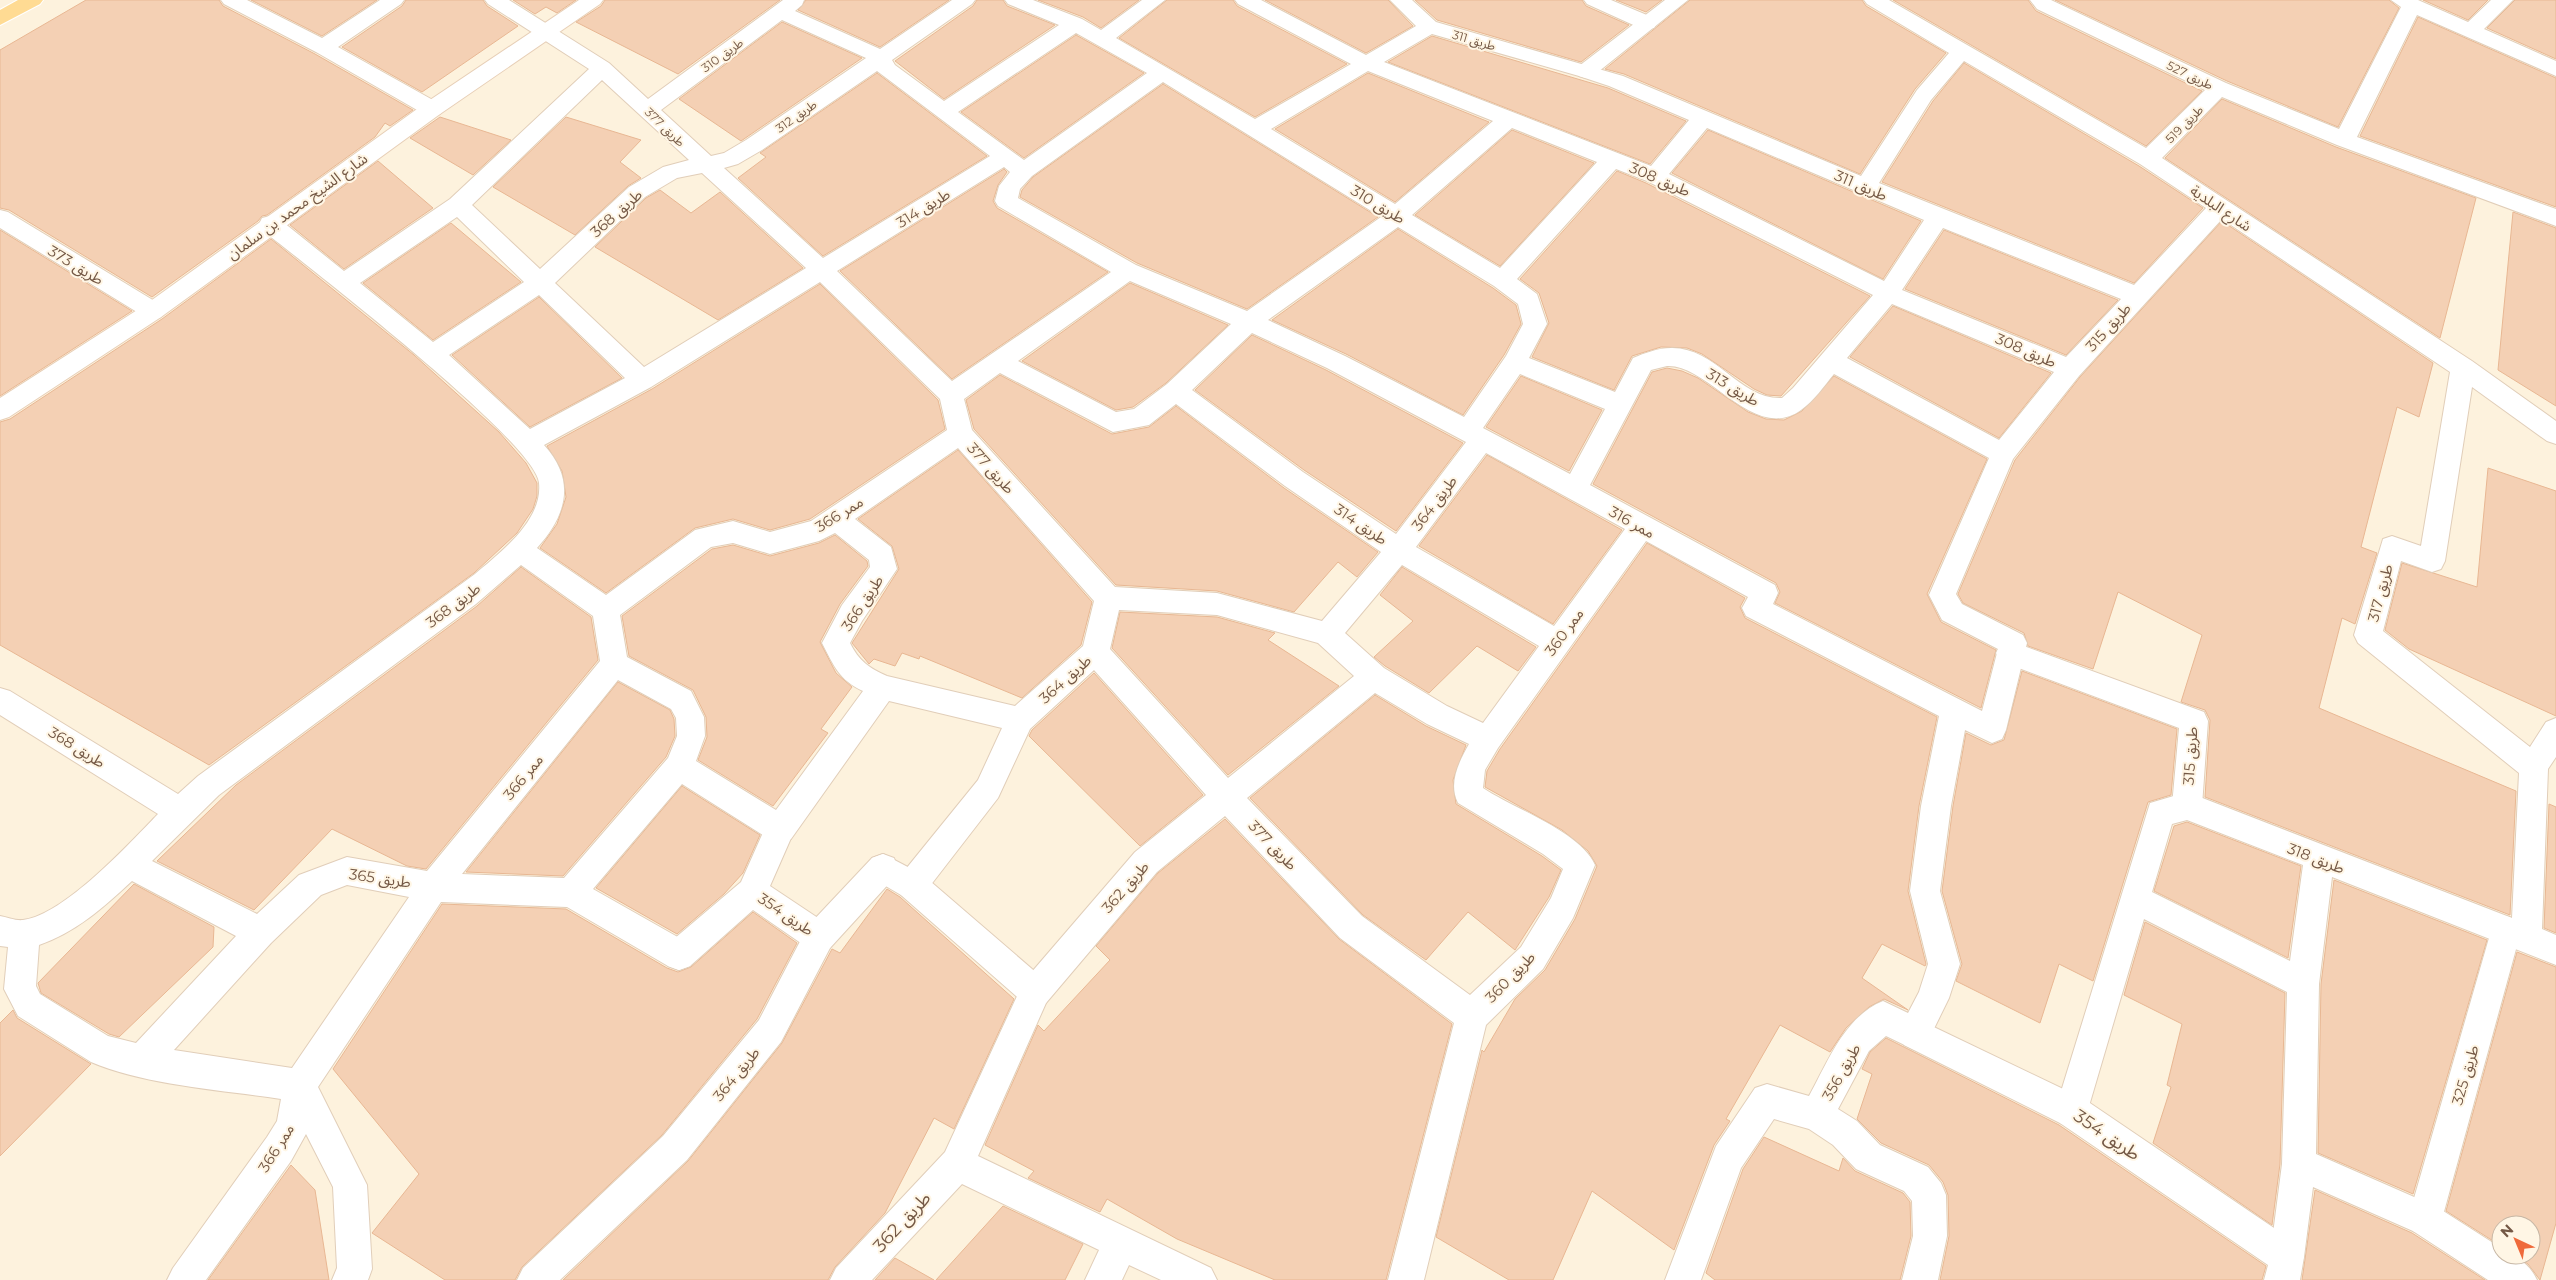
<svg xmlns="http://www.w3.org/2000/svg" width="2556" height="1280" font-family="Montserrat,'Noto Sans Arabic',sans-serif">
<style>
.building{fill:#f4d0b4;stroke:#e8b793}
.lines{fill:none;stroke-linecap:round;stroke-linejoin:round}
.lane-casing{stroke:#e1ceb9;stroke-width:2}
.street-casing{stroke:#e1ceb9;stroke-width:2}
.secondary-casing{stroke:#e7cfb7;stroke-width:2}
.primary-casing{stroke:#fff;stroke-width:2}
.lane{fill:#fff;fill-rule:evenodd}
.street{fill:#fff;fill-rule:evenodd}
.secondary{fill:#fff;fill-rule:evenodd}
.primary{fill:#ffdb93;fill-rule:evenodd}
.labels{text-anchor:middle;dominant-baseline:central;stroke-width:4;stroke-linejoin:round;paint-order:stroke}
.far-street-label{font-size:12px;fill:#745845;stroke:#fff6e5}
.street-label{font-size:15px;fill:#745845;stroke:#fff6e5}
.near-street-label{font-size:18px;fill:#745845;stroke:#fff6e5}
</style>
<rect width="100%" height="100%" fill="#fdf2dd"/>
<g class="building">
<polygon points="86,0 219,0 223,6 315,54 413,110 390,126 385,123 375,137 267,215 262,216 258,221 152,297 9,210 0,208 0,50"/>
<polygon points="251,0 377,0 322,36"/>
<polygon points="406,0 483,0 487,6 518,26 422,92 342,47 402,6"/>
<polygon points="513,0 576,0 557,13 546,7 535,14"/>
<polygon points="605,0 780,0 678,74 576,22 601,6"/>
<polygon points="806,0 949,0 880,47 798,10"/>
<polygon points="977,0 1003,0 1007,6 1055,25 944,99 895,61 973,6"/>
<polygon points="1038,0 1139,0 1101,28 1083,17"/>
<polygon points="1167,0 1233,0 1237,6 1347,64 1255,117 1119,38"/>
<polygon points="1265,0 1388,0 1413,26 1366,53"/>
<polygon points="1415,0 1582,0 1586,6 1629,25 1581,62 1437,20"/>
<polygon points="1616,0 1662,0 1646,12"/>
<polygon points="1690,0 1862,0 1866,6 1946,53 1915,89 1860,174 1624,74 1605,69"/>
<polygon points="1893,0 2028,0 2036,11 2202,91 2146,146"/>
<polygon points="2055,0 2389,0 2399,8 2338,127 2227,81"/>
<polygon points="2423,0 2488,0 2468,20"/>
<polygon points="2515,0 2556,0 2556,59 2487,28"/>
<polygon points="2418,17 2556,78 2556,207 2360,136"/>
<polygon points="782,22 862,58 741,141 679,99"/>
<polygon points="1076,35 1144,73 1024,158 961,112"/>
<polygon points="1432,36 1608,88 1686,121 1650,164 1388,62"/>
<polygon points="1964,63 2139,166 2203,208 2134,283 1882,182 1933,101"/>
<polygon points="877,73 987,156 823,256 738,178 766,157 760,153"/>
<polygon points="1368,73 1489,122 1395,202 1275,129"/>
<polygon points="1163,84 1378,217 1247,309 1137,263 1020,197 1022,190 1033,177"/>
<polygon points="2222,99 2336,147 2476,198 2440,338 2165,158"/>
<polygon points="440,117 511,140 473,175 410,138"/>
<polygon points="566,117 641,140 620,162 641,178 628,186 575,235 493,187"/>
<polygon points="1512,130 1594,163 1500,266 1415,215"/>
<polygon points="1708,130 1921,221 1883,279 1672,173"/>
<polygon points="378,161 433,208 344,269 290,225"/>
<polygon points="1004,169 1007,172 998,185 993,201 997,208 1108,272 952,379 840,271"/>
<polygon points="1617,171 1646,183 1870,296 1781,396 1767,395 1754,389 1702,354 1687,348 1661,347 1632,356 1614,390 1532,357 1549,323 1539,293 1520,279"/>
<polygon points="660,190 691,213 720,192 803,268 718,320 595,247 646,198"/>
<polygon points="2513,212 2556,228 2556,406 2498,370"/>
<polygon points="2222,221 2433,363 2419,417 2397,407 2361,547 2377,553 2355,624 2342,618 2319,708 2516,791 2510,915 2205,797 2210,720 2205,710 2181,702 2202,635 2118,592 2093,669 2028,646 2024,633 1963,603 1958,594 2015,460 2080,377"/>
<polygon points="451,223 521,282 433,340 363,283"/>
<polygon points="1398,229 1493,288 1516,305 1521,324 1504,355 1463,415 1346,354 1272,320"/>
<polygon points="0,230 132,311 0,396"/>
<polygon points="1944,230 2118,300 2066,355 1905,289"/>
<polygon points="271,239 414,355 499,432 526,463 537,483 537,496 533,509 517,533 474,573 209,765 0,645 0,422 10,419 162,319"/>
<polygon points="1130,283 1228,325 1166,383 1133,407 1116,410 1022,361"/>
<polygon points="820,284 938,400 945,429 810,519 770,530 733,519 695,528 606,593 540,548 557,524 566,497 562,471 547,446 652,389"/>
<polygon points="539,297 622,378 530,427 452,355"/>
<polygon points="1893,306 2051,373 1999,438 1850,357"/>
<polygon points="1252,335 1326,370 1463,443 1396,531 1304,470 1195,390"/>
<polygon points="1667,368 1682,371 1698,378 1748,412 1766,419 1784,420 1802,411 1834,376 1987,459 1927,594 1941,622 1996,650 1981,708 1775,603 1780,592 1776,583 1593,484 1652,372"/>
<polygon points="1000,375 1112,434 1149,427 1176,406 1284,488 1378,552 1357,577 1338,562 1294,612 1217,591 1116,585 974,429 966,400"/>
<polygon points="1521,376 1602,410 1569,471 1486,427"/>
<polygon points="958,450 1092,602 1081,645 1022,698 920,656 919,659 902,653 895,666 874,659 869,664 852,643 899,569 892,546 858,519"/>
<polygon points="1487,455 1622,530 1553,624 1419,546"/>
<polygon points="2488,468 2556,491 2556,716 2409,649 2385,630 2402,563 2477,587"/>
<polygon points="835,535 867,561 868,566 840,604 820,642 836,673 852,687 821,729 828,733 773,806 698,760 707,737 706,717 693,690 629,656 622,616 712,549 733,545 770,556 819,543"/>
<polygon points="1647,543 1745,598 1740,607 1745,618 1937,717 1919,806 1908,891 1926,964 1925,966 1882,944 1862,978 1908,1010 1884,999 1869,1007 1846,1028 1830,1052 1780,1025 1726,1119 1730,1121 1714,1145 1674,1250 1592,1191 1553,1280 1509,1280 1436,1237 1482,1050 1484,1052 1515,999 1545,970 1575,919 1597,866 1588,851 1562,830 1485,787 1487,771 1500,749"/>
<polygon points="521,567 591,617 598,660 426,869 407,866 332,829 254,910 157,861 236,785 477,606"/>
<polygon points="1402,567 1536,647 1518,671 1477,646 1429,693 1385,666 1374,657 1413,621 1380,595"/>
<polygon points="1120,612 1217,617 1275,633 1268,640 1339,686 1228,775 1112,648"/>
<polygon points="2022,671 2177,729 2171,795 2148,802 2093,981 2059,964 2040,1023 1956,981 1962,964 1942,891 1953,806 1966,733 1991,745 2004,740"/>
<polygon points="1094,673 1203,795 1140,846 1029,736 1032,730"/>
<polygon points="618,682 670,710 674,719 675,736 666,757 563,876 466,872"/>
<polygon points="1375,695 1426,726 1466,745 1453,780 1456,804 1542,856 1561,870 1549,897 1515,950 1468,912 1426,960 1363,915 1250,798"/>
<polygon points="682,786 760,835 743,873 724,894 677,934 596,888"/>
<polygon points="2549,804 2556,807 2556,933 2544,928"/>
<polygon points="1225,819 1339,939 1452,1024 1386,1280 1275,1280 1177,1239 1107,1199 1100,1212 1028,1178 1034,1171 985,1145 1038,1025 1044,1031 1110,960 1096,946 1158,873"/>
<polygon points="2187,822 2301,866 2288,958 2154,891 2174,826"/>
<polygon points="2334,880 2487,940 2413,1194 2318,1153 2321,984"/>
<polygon points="134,884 214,927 213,947 119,1037 109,1034 41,993 38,983"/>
<polygon points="887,889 900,897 1014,999 954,1129 934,1118 885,1213 835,1267 828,1280 563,1280 688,1161 782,1043 832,949 840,953"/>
<polygon points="442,904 566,909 667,968 678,972 691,967 753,912 797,943 757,1019 662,1135 522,1267 515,1280 445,1280 372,1233 419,1174 333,1069"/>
<polygon points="2145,922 2285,993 2280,1164 2272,1225 2153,1143 2171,1087 2167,1085 2182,1024 2124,995"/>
<polygon points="2517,952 2556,967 2556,1223 2540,1280 2528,1264 2513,1255 2531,1255 2531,1225 2501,1225 2501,1246 2446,1211"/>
<polygon points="13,1010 17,1018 91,1064 0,1156 0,1023"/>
<polygon points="1886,1038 2059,1125 2266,1266 2262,1280 1940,1280 1949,1236 1948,1195 1943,1182 1929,1165 1881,1143 1857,1119 1872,1074 1862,1069 1870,1052"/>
<polygon points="1764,1137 1839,1171 1843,1158 1855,1171 1903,1193 1910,1202 1911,1236 1900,1280 1715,1280 1706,1273 1743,1169"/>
<polygon points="291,1165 315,1190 329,1280 208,1280"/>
<polygon points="2315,1190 2412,1233 2485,1280 2302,1280"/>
<polygon points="1003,1206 1083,1244 1065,1280 936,1280"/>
<polygon points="895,1258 934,1280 875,1280"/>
</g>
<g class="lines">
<g class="lane-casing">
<g id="lane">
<polygon points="1665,0 1688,0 1593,76 1586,78 1579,76 1576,71 1579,66"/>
<polygon points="2010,641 2204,712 2208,721 2202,806 2197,816 2187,820 2177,816 2172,806 2179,728 2000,661 1996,653 2000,645"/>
<polygon points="780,815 791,819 795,829 770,886 830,926 835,937 830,948 819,952 808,948 753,910 690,966 679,970 668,966 663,955 668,944 741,882 769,819"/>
<polygon points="883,854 923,875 1046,981 1051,992 1046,1003 1035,1008 1024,1003 901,895 872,878 868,868 872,858"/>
<polygon points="2506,916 2517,920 2521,931 2442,1219 2437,1231 2425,1236 2413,1231 2408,1219 2491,931 2495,920"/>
<polygon points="1915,1018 2084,1099 2299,1245 2304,1257 2300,1280 2264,1280 2268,1265 2060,1123 1904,1045 1899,1034 1904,1023"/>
</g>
</g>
<g class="street-casing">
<g id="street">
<polygon points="221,0 247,0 322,38 380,0 404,0 401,4 338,47 440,104 443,109 440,114 432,116 424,114 316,52 224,4"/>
<path d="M485 0H509L609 63 648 99 783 0H804L802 5 795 11 880 49 952 0H975L972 4 892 60 895 65 944 101 1059 25 1008 4 1005 0H1033L1082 19 1101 30 1142 0H1165L1116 38 1255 119 1351 64 1238 4 1235 0H1261L1366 55 1416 26 1390 0H1412L1436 22 1623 76 1861 176 1917 90 1949 53 1867 4 1864 0H1889L2146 148 2205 90 2037 9 2030 0H2051L2226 83 2339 129 2401 7 2391 0H2418L2468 22 2491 0H2513L2484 29 2556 61V76L2417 15 2357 137 2556 209V226L2337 145 2222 97 2162 158 2472 361 2556 421V444L2547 441 2472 387 2445 561 2441 569 2432 572 2401 561 2383 631 2530 747 2546 722 2556 718V757L2548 769 2542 929 2556 935V965L2332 877 2319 984 2316 1154 2437 1207 2501 1248V1255C2518 1255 2530 1265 2537 1280H2488L2413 1231 2313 1187 2304 1257 2299 1269 2287 1274 2275 1269 2270 1257 2282 1164 2287 992 2144 919 2084 1123 2072 1128 2060 1123 2055 1111 2150 803 2187 792 2512 918 2519 773 2358 643 2354 635 2383 539 2392 536 2421 546 2450 372 2222 219 2079 376 2013 459 1956 594 1962 604 2023 635 2027 643 2006 730 2002 739 1992 743 1965 730 1951 806 1940 891 1960 964 1949 998 1926 1045 1915 1050 1886 1036 1869 1051 1838 1109 1857 1121 1880 1145 1928 1167 1941 1183 1946 1195 1947 1236 1938 1280H1902L1913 1236 1912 1201 1904 1191 1856 1169 1833 1145 1809 1129 1774 1119 1741 1168 1701 1280H1665L1716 1146 1755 1088 1767 1084 1809 1096C1828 1062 1844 1017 1883 1001L1908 1013 1919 992 1928 964 1910 891 1921 806 1939 716 1746 616 1742 608 1748 597 1646 541 1498 748 1485 770 1483 788C1514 809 1580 831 1595 865L1573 918 1543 969 1486 1025 1424 1280H1388L1454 1023 1340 938 1225 816 1157 872 1046 1003 978 1156 1211 1268 1217 1280H1161L1129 1265 1122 1280H1085L1099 1250 962 1184 872 1280H830L836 1268 945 1152 1024 981 1135 852 1206 795 1094 670 1030 729 998 798 923 895 912 899 901 895 897 885 901 875 978 780 1002 728 889 701 791 839 780 843 769 839 682 784 593 889 690 944 695 955 690 966 679 970 668 966 567 907 441 902 318 1087 367 1185 372 1269 368 1280H332L337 1268 333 1187 306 1134 291 1161 206 1280H167L173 1268 267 1137 277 1121 281 1099C223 1090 144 1085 91 1062L18 1016 4 989 8 947 0 946V916C7 917 16 921 23 920 64 915 130 843 158 814L0 715V688L10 691 178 794 198 776 475 574C501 552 543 520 539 483 536 442 305 264 262 230L259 224 262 218 270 216 278 218 344 271 450 199 589 69 488 4ZM782 20 866 58 746 140 724 153 711 156 661 110ZM1076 33 1147 73 1024 160 958 112ZM1432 34 1579 76 1609 86 1689 120 1651 166 1384 62ZM1964 61 2140 164 2206 208 2134 285 1879 183 1931 100ZM877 71 990 156 823 258 724 168 738 164 762 150ZM1368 71 1493 121 1395 204 1271 129ZM602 80 689 160 663 167 629 187 540 269 472 205ZM1163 82 1381 217 1247 311 1136 265 1018 198 1020 189 1032 176ZM1512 128 1597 162 1500 268 1412 215ZM1707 128 1924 220 1884 281 1669 174ZM1004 167 1010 172 999 186 995 201 998 206 1111 272 952 381 837 271ZM1616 169 1647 181 1873 295 1793 388 1782 398C1740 400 1716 347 1671 348 1658 348 1645 353 1633 358L1615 392 1529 358 1547 324 1537 294 1517 279ZM702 173 806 268 644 367 555 283 645 197 677 178ZM457 217 524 282 433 342 360 283ZM1398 227 1494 286 1518 304 1523 324 1506 356 1464 417 1345 356 1268 320ZM1943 228 2121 299 2066 357 1902 290ZM1130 281 1231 324 1167 384 1134 409 1116 412 1018 361ZM820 282 940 399 947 430 811 521 770 532 733 521 695 530 606 595 537 548C567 515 576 480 544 445L651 387ZM539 295 625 378 530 429 449 355ZM1892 304 2054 372 1999 440 1847 358ZM1252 333 1327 368 1466 442 1396 534 1303 472 1192 390ZM1667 366C1709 364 1754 444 1801 410 1814 401 1824 386 1834 374L1989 458 1929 595 1942 620 1998 649 1982 711 1773 604 1778 593 1775 585 1590 485 1651 370ZM1000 373 1113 432 1149 425 1176 404 1285 486 1381 552 1322 621 1217 593 1115 587 972 430 964 399ZM1520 374 1605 409 1570 474 1483 428ZM958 448 1094 601 1083 646 1015 706 887 676C869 668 859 661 850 643L862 621 897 569 891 547 855 519ZM1486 453 1625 529 1554 626 1416 547ZM835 533 869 560 870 567 842 605 822 643C834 666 839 680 863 691L776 810 696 761 705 736 704 717 691 691 627 657 620 615 711 547 733 543 770 554 819 541ZM521 565 593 616 600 661 427 871 347 857 299 875 257 914 152 861 219 795 476 604ZM1402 565 1539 646 1483 723 1447 706 1384 668 1345 633ZM1119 610 1217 615 1318 643 1354 676 1228 778 1110 649ZM618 680 671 709 676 718 677 736 668 758 564 878 462 874ZM1375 693 1427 724 1469 744C1459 762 1448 783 1458 803L1543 854 1563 869 1551 898 1521 947 1470 995 1362 916 1247 798ZM2187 820 2303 865 2290 961 2152 892 2172 824ZM132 881 236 936 136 1043 108 1036 40 994 36 986 39 945C75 933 104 907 132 881ZM347 885 409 897 292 1068 174 1050 271 943 321 895Z"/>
<polygon points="1584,0 1611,0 1654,18 1657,23 1654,28 1647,29 1640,28 1587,4"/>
<polygon points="0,210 8,212 161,305 165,311 161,317 153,320 145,317 0,228"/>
<polygon points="883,854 894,858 898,868 894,878 830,948 781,1042 687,1160 560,1280 517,1280 523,1268 663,1136 759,1020 808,926 872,858"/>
</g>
</g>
<g class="secondary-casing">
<polygon id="secondary" points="579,0 603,0 600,4 440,114 161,317 9,417 0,420 0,398 145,305 424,104"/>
</g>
<g class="primary-casing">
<polygon id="primary" points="18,0 43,0 40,4 0,25 0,10"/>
</g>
<use href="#lane" class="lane"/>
<use href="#street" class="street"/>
<use href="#secondary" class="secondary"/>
<use href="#primary" class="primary"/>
</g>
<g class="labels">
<g class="far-street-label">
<text transform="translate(1474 40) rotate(16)">طريق 311</text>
<text transform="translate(722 55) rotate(-36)">طريق 310</text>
<text transform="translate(2190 75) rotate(26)">طريق 527</text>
<text transform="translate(796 116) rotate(-35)">طريق 312</text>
<text transform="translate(2184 124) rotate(-45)">طريق 519</text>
<text transform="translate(665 127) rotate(44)">طريق 377</text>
</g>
<g class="street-label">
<text transform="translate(1660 179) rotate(23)">طريق 308</text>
<text transform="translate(1861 185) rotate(23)">طريق 311</text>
<text transform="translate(1378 204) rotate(31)">طريق 310</text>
<text transform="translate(297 206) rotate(-36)">شارع الشيخ محمد بن سلمان</text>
<text transform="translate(923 208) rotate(-32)">طريق 314</text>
<text transform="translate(2221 208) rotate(34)">شارع البلدية</text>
<text transform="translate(616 213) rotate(-42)">طريق 368</text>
<text transform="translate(76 265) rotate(31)">طريق 373</text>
<text transform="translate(2108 327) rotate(-48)">طريق 315</text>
<text transform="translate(2026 350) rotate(23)">طريق 308</text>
<text transform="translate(1733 387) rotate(31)">طريق 313</text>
<text transform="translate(991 468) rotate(48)">طريق 377</text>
<text transform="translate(1434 503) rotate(-53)">طريق 364</text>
<text transform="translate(839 514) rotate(-32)">ممر 366</text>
<text transform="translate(1632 522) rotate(29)">ممر 316</text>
<text transform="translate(1361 524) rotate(34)">طريق 314</text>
<text transform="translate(2380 593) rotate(-75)">طريق 317</text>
<text transform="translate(862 603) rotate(-57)">طريق 366</text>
<text transform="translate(453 605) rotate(-37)">طريق 368</text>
<text transform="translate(1564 632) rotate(-54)">ممر 360</text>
<text transform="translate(1065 679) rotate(-42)">طريق 364</text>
<text transform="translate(77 747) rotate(32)">طريق 368</text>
<text transform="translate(2190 756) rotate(-86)">طريق 315</text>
<text transform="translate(523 777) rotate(-51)">ممر 366</text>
<text transform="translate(1273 845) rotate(46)">طريق 377</text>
<text transform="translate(2316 858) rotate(21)">طريق 318</text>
<text transform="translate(380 878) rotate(8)">طريق 365</text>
<text transform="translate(1125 887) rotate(-49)">طريق 362</text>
<text transform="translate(786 914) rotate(34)">طريق 354</text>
<text transform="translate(1510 977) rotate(-46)">طريق 360</text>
<text transform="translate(1841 1072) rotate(-61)">طريق 356</text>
<text transform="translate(736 1074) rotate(-51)">طريق 364</text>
<text transform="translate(2465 1075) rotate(-74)">طريق 325</text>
<text transform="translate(276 1148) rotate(-58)">ممر 366</text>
</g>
<g class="near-street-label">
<text transform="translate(2107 1135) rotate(34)">طريق 354</text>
<text transform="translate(902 1222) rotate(-47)">طريق 362</text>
</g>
</g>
<g transform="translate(2516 1240) rotate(316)"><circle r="24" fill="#fff6e5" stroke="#c7b7a5"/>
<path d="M0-4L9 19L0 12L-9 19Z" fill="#ef6a3b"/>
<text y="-8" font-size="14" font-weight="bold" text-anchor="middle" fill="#745845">N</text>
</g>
</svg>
